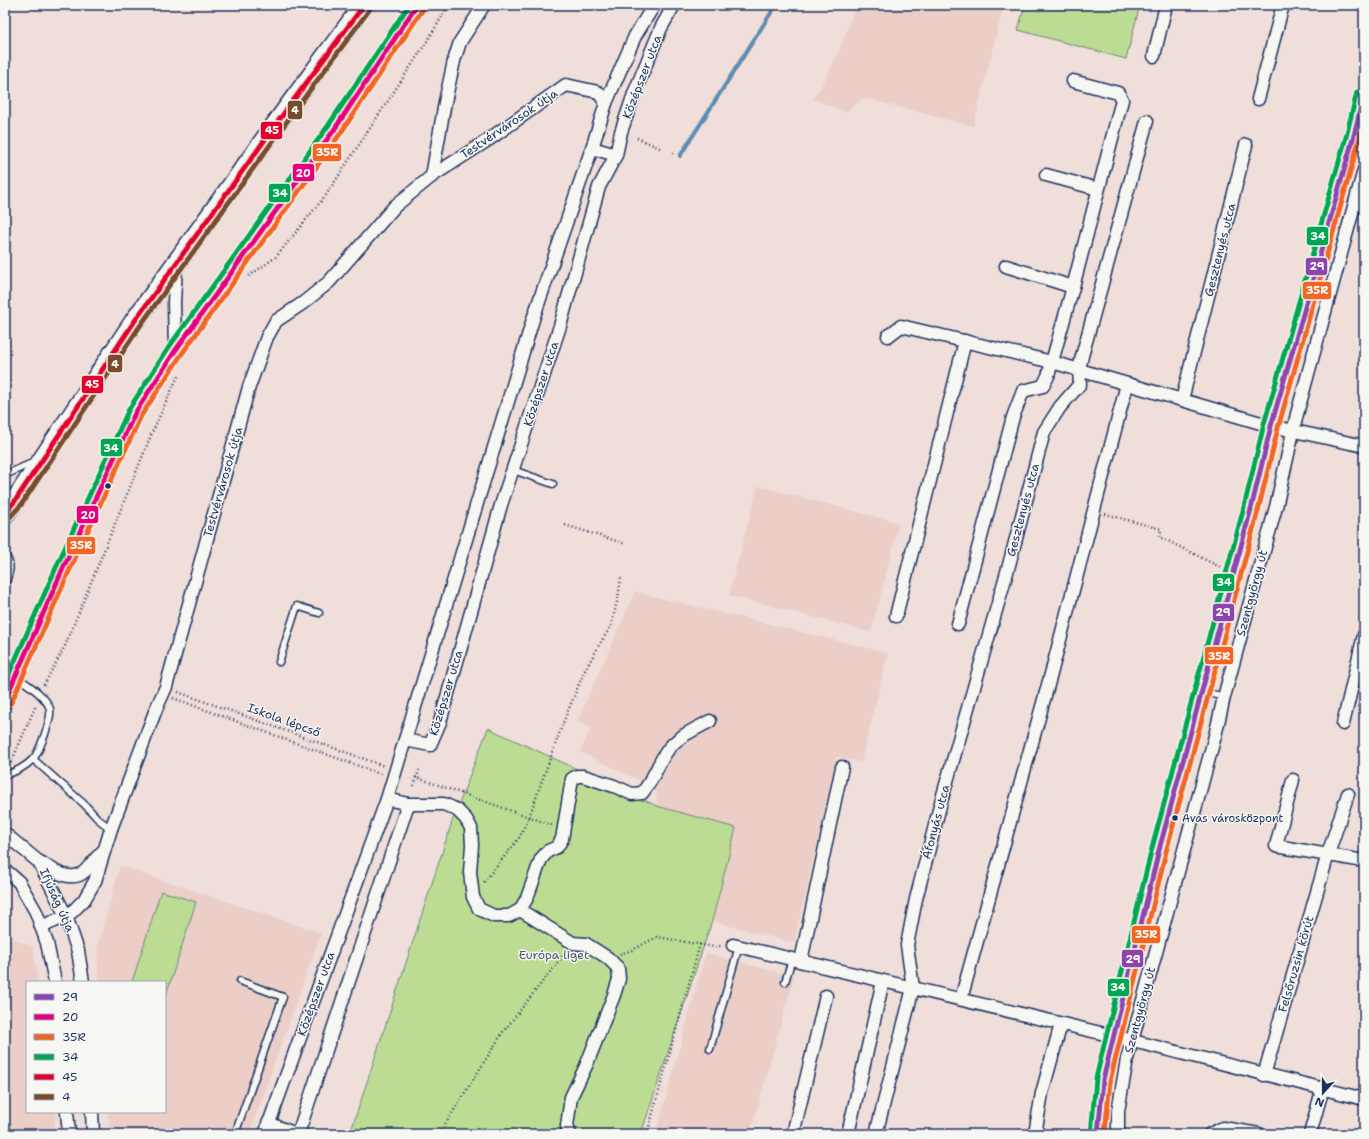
<svg xmlns="http://www.w3.org/2000/svg" width="1369" height="1139" font-family="'Shantell Sans',sans-serif">
<style>
.built{fill:#eacec7}
.green{fill:#bcdc94;stroke:#6c8679}
.lines{fill:none;stroke-linecap:round;stroke-linejoin:round}
.stream{stroke:#5d8db2;stroke-width:4}
.lane-casing{stroke:#1b2f5e;stroke-width:9}
.street-casing{stroke:#1b2f5e;stroke-width:15}
.secondary-casing{stroke:#1b2f5e;stroke-width:20}
.primary-casing{stroke:#1b2f5e;stroke-width:22}
.path{stroke:#1b2f5e;stroke-width:2.5;stroke-dasharray:1 3;stroke-linecap:butt}
.lane{stroke:#f6f6f2;stroke-width:6}
.street{stroke:#f6f6f2;stroke-width:12}
.secondary{stroke:#f6f6f2;stroke-width:17}
.primary{stroke:#f6f6f2;stroke-width:19}
.bus-1-casing{stroke:#f6f6f2;stroke-width:8}
.bus-2-casing{stroke:#f6f6f2;stroke-width:8}
.bus-3-casing{stroke:#f6f6f2;stroke-width:8}
.bus-4-casing{stroke:#f6f6f2;stroke-width:8}
.bus-5-casing{stroke:#f6f6f2;stroke-width:8}
.bus-6-casing{stroke:#f6f6f2;stroke-width:8}
.bus-1{stroke:#8e44ad;stroke-width:5}
.bus-2{stroke:#e5007d;stroke-width:5}
.bus-3{stroke:#f26522;stroke-width:5}
.bus-4{stroke:#00a651;stroke-width:5}
.bus-5{stroke:#e4002b;stroke-width:5}
.bus-6{stroke:#7a4b2a;stroke-width:5}
.bus-dot{fill:#1b2f5e;stroke:#f6f6f2;stroke-width:1.5}
.labels{text-anchor:middle;dominant-baseline:central;stroke-width:3;stroke-linejoin:round;paint-order:stroke}
.bus-label{font-size:11px;fill:#1b2f5e;stroke:#f6f6f2;text-anchor:start}
.street-label{font-size:12px;fill:#1b2f5e;stroke:#f6f6f2}
.park-label{font-size:12px;fill:#435a6c;stroke:#f6f6f2}
.line-badge{stroke:#f6f6f2;stroke-width:1.5}
.badge-label{font-size:11px;text-anchor:middle;font-weight:bold;fill:#fff}
</style>
<rect width="100%" height="100%" fill="#efded9"/>
<filter id="ink" filterUnits="userSpaceOnUse"><feTurbulence type="fractalNoise" baseFrequency=".025" numOctaves="2"/><feDisplacementMap in="SourceGraphic" scale="8" xChannelSelector="R" yChannelSelector="G"/><feConvolveMatrix kernelMatrix="1 2 1 2 8 2 1 2 1" color-interpolation-filters="sRGB"/></filter>
<g filter="url(#ink)">
<g class="built">
<polygon points="856,5 1004,5 973,126 864,98 846,112 813,99 822,85 838,54"/>
<polygon points="758,486 899,523 871,632 729,595"/>
<polygon points="635,592 888,653 861,762 837,757 794,943 712,921 736,828 657,806 656,791 635,778 580,752 591,728 577,722"/>
<polygon points="120,866 321,933 249,1134 110,1134 108,1112 165,1112 165,982 99,982 97,948"/>
<polygon points="5,936 33,947 38,982 27,982 27,1112 55,1112 54,1134 5,1134"/>
<polygon points="706,953 794,977 750,1134 656,1134"/>
</g>
<g class="green">
<polygon points="1025,5 1140,5 1126,59 1018,30"/>
<polygon points="488,728 657,806 736,828 712,921 641,1134 350,1134 452,822"/>
<polygon points="161,891 196,902 165,998 165,982 132,982"/>
</g>
<g class="lines">
<g class="stream">
<polyline points="680,156 776,5"/>
<polyline points="309,1134 310,1132"/>
</g>
<g class="lane-casing">
<g id="lane">
<polyline points="513,470 553,484"/>
<polyline points="5,475 34,462"/>
<path d="M5 555C13 565 9 573 5 584"/>
<polyline points="279,662 297,606 319,613"/>
<polyline points="1201,691 1224,697"/>
<polyline points="33,759 84,804 98,819 111,829"/>
<path d="M5 775C15 772 24 768 32 760 39 754 52 718 50 709 46 696 27 684 17 677"/>
<polyline points="785,982 792,959"/>
<polyline points="710,1049 739,946"/>
<polyline points="235,1134 283,997 240,981"/>
</g>
</g>
<g class="street-casing">
<g id="street">
<polyline points="1154,56 1166,5"/>
<polyline points="1258,99 1283,5"/>
<polyline points="592,148 616,155"/>
<polyline points="1046,175 1098,189"/>
<polyline points="432,176 445,102 454,61 460,42 484,5"/>
<polyline points="1006,266 1073,287"/>
<polyline points="888,336 901,326 1052,362 1271,426 1364,446"/>
<polyline points="175,351 174,302 176,267"/>
<polyline points="1182,400 1246,145"/>
<polyline points="896,616 965,341"/>
<polyline points="958,624 1013,417 1023,391 1043,386 1048,376 1073,287 1122,100 1118,93 1073,81"/>
<polyline points="1343,724 1364,635"/>
<polyline points="405,740 430,745 440,722 501,505 560,326 599,187 616,155 621,132 635,91 661,28 674,5"/>
<polyline points="1293,780 1276,846 1364,861"/>
<path d="M387 799 408 804H444L457 810 466 819 471 828 472 845 470 872 473 897 479 909 494 916H509L520 910 527 898 541 859 548 851 557 847 562 839 572 779 577 776H583L614 786 632 794 642 793C654 779 657 765 667 751 676 737 696 729 710 721"/>
<polyline points="5,834 39,862 66,916 78,951 83,982"/>
<path d="M40 862C53 870 71 884 85 871 91 865 96 858 102 852"/>
<polyline points="5,870 19,882 36,912 47,943 55,982"/>
<polyline points="520,910 573,943 586,944 608,958 618,968 619,979 614,995 586,1066 571,1097 567,1126 570,1134"/>
<polyline points="41,927 66,916 72,912 84,900 95,881 111,829 156,709 166,687 249,387 267,337 276,321 303,303 329,282 395,206 432,176 488,140 566,85 598,92 606,103"/>
<polyline points="733,945 1113,1036 1364,1099"/>
<polyline points="801,961 842,767"/>
<polyline points="961,999 1051,674 1127,384"/>
<polyline points="1264,1075 1328,854 1348,794"/>
<polyline points="67,1112 69,1134"/>
<polyline points="92,1112 93,1134"/>
<polyline points="268,1123 296,1134"/>
<polyline points="265,1134 387,799 534,316 592,148 606,103 635,36 654,5"/>
<polyline points="298,1134 408,804"/>
<polyline points="793,1134 826,996"/>
<polyline points="848,1134 883,981"/>
<polyline points="876,1134 913,988 907,945 916,899 941,802 1009,565 1044,432 1060,407 1080,384 1079,370 1082,356 1147,121"/>
<polyline points="1035,1134 1042,1093 1061,1024"/>
<polyline points="1098,1134 1098,1124 1103,1080 1159,850 1251,509 1271,426 1353,139 1364,94"/>
<polyline points="1118,1134 1118,1111 1127,1059 1215,736 1224,697 1276,507 1297,414 1364,170"/>
<polyline points="1210,1134 1223,1128 1259,1134"/>
<polyline points="1310,1134 1323,1087"/>
</g>
</g>
<g class="secondary-casing">
<polyline id="secondary" points="5,700 65,564 135,413 175,351 334,130 417,5"/>
</g>
<g class="primary-casing">
<polyline id="primary" points="5,513 15,501 134,322 287,109 364,5"/>
</g>
<g class="path">
<polyline points="637,138 660,148"/>
<polyline points="673,153 675,154"/>
<polyline points="249,276 276,257 326,195 428,40 449,5"/>
<polyline points="1105,514 1161,529 1160,537 1222,568"/>
<polyline points="565,525 626,544"/>
<polyline points="44,685 65,646 152,433 178,376"/>
<polyline points="178,692 384,766"/>
<polyline points="173,698 383,775"/>
<polyline points="11,763 36,705"/>
<polyline points="415,777 552,825"/>
<polyline points="414,786 420,767"/>
<polyline points="484,882 519,838 529,817 563,723 584,672 598,647 611,626 618,598 621,578"/>
<polyline points="620,954 632,950 657,937 715,947 721,946"/>
<polyline points="439,1134 503,1032 565,953"/>
<polyline points="647,1134 700,944"/>
</g>
<use href="#lane" class="lane"/>
<use href="#street" class="street"/>
<use href="#secondary" class="secondary"/>
<use href="#primary" class="primary"/>
<g class="bus-1-casing">
<polyline id="bus-1" points="1098,1134 1103,1080 1159,850 1251,509 1271,426 1353,139 1364,94"/>
</g>
<g class="bus-2-casing">
<polyline id="bus-2" points="5,700 65,564 135,413 175,351 334,130 417,5"/>
</g>
<g class="bus-3-casing">
<g id="bus-3">
<polyline points="11,703 71,567 141,416 181,355 340,134 423,9"/>
<polyline points="1105,1134 1110,1081 1166,852 1258,511 1278,428 1364,123"/>
</g>
</g>
<g class="bus-4-casing">
<g id="bus-4">
<polyline points="5,683 59,561 129,409 169,347 328,126 409,5"/>
<polyline points="1091,1134 1096,1078 1152,848 1244,507 1264,424 1346,137 1357,92"/>
</g>
</g>
<g class="bus-5-casing">
<polyline id="bus-5" points="5,513 15,501 134,322 287,109 364,5"/>
</g>
<g class="bus-6-casing">
<polyline id="bus-6" points="10,517 21,505 140,326 293,113 370,9"/>
</g>
<use href="#bus-1" class="bus-1"/>
<use href="#bus-2" class="bus-2"/>
<use href="#bus-3" class="bus-3"/>
<use href="#bus-4" class="bus-4"/>
<use href="#bus-5" class="bus-5"/>
<use href="#bus-6" class="bus-6"/>
</g>
</g>
<g class="bus-dot">
<circle cx="108" cy="486" r="3.5"/>
<circle cx="1175" cy="818" r="3.5"/>
</g>
<g class="labels">
<g class="bus-label">
<text x="1182" y="818">Avas városközpont</text>
</g>
<g class="street-label">
<text transform="translate(642 77) rotate(-69)">Középszer utca</text>
<text transform="translate(509 124) rotate(-34)">Testvérvárosok útja</text>
<text transform="translate(1220 250) rotate(-76)">Gesztenyés utca</text>
<text transform="translate(541 384) rotate(-72)">Középszer utca</text>
<text transform="translate(223 482) rotate(-74)">Testvérvárosok útja</text>
<text transform="translate(1023 510) rotate(-75)">Gesztenyés utca</text>
<text transform="translate(1252 593) rotate(-75)">Szentgyörgy út</text>
<text transform="translate(446 693) rotate(-73)">Középszer utca</text>
<text transform="translate(284 720) rotate(20)">Iskola lépcső</text>
<text transform="translate(936 822) rotate(-75)">Áfonyás utca</text>
<text transform="translate(57 900) rotate(66)">Ifjúság útja</text>
<text transform="translate(1296 964) rotate(-74)">Felsőruzsin körút</text>
<text transform="translate(316 994) rotate(-70)">Középszer utca</text>
<text transform="translate(1140 1010) rotate(-75)">Szentgyörgy út</text>
</g>
<g class="park-label">
<text x="554" y="955">Európa liget</text>
</g>
</g>
<g class="line-badge">
<rect x="287" y="100" width="16" height="20" rx="4" fill="#7a4b2a"/>
<rect x="260" y="121" width="23" height="19" rx="4" fill="#e4002b"/>
<rect x="312" y="143" width="30" height="19" rx="4" fill="#f26522"/>
<rect x="292" y="163" width="23" height="19" rx="4" fill="#e5007d"/>
<rect x="268" y="183" width="23" height="20" rx="4" fill="#00a651"/>
<rect x="1306" y="226" width="23" height="20" rx="4" fill="#00a651"/>
<rect x="1305" y="257" width="23" height="19" rx="4" fill="#8e44ad"/>
<rect x="1302" y="281" width="30" height="19" rx="4" fill="#f26522"/>
<rect x="107" y="354" width="16" height="19" rx="4" fill="#7a4b2a"/>
<rect x="81" y="375" width="23" height="19" rx="4" fill="#e4002b"/>
<rect x="100" y="438" width="23" height="19" rx="4" fill="#00a651"/>
<rect x="76" y="505" width="23" height="19" rx="4" fill="#e5007d"/>
<rect x="66" y="536" width="30" height="19" rx="4" fill="#f26522"/>
<rect x="1212" y="573" width="23" height="19" rx="4" fill="#00a651"/>
<rect x="1212" y="603" width="23" height="19" rx="4" fill="#8e44ad"/>
<rect x="1204" y="646" width="30" height="19" rx="4" fill="#f26522"/>
<rect x="1131" y="925" width="30" height="19" rx="4" fill="#f26522"/>
<rect x="1121" y="949" width="23" height="19" rx="4" fill="#8e44ad"/>
<rect x="1107" y="978" width="23" height="19" rx="4" fill="#00a651"/>
</g>
<g class="badge-label">
<text x="295" y="114">4</text>
<text x="272" y="134">45</text>
<text x="327" y="156">35R</text>
<text x="303" y="177">20</text>
<text x="280" y="197">34</text>
<text x="1318" y="240">34</text>
<text x="1317" y="270">29</text>
<text x="1317" y="294">35R</text>
<text x="115" y="368">4</text>
<text x="92" y="388">45</text>
<text x="111" y="452">34</text>
<text x="88" y="519">20</text>
<text x="81" y="549">35R</text>
<text x="1224" y="586">34</text>
<text x="1223" y="616">29</text>
<text x="1219" y="660">35R</text>
<text x="1146" y="938">35R</text>
<text x="1133" y="963">29</text>
<text x="1118" y="991">34</text>
</g>
<rect width="1369" height="1139" fill="none" stroke="#f6f6f2" stroke-width="20"/>
<rect x="10" y="10" width="1349" height="1119" fill="none" stroke="#1b2f5e" stroke-width="1.5" filter="url(#ink)"/>
<rect x="26" y="981" width="140" height="132" fill="#f6f6f2" stroke="#9ea6b7"/>
<rect x="34" y="994" width="20" height="6" fill="#8e44ad" stroke="#9ea6b7"/>
<text x="62" y="1001" font-size="12" fill="#1b2f5e">29</text>
<rect x="34" y="1014" width="20" height="6" fill="#e5007d" stroke="#9ea6b7"/>
<text x="62" y="1021" font-size="12" fill="#1b2f5e">20</text>
<rect x="34" y="1034" width="20" height="6" fill="#f26522" stroke="#9ea6b7"/>
<text x="62" y="1041" font-size="12" fill="#1b2f5e">35R</text>
<rect x="34" y="1054" width="20" height="6" fill="#00a651" stroke="#9ea6b7"/>
<text x="62" y="1061" font-size="12" fill="#1b2f5e">34</text>
<rect x="34" y="1074" width="20" height="6" fill="#e4002b" stroke="#9ea6b7"/>
<text x="62" y="1081" font-size="12" fill="#1b2f5e">45</text>
<rect x="34" y="1094" width="20" height="6" fill="#7a4b2a" stroke="#9ea6b7"/>
<text x="62" y="1101" font-size="12" fill="#1b2f5e">4</text>
<g transform="translate(1323 1093) rotate(201)" stroke="#f6f6f2" stroke-width="3" paint-order="stroke">
<path d="M0-3L7 15L0 10L-7 15Z" fill="#1b2f5e"/>
<text y="-6" font-size="11" font-weight="bold" text-anchor="middle" fill="#1b2f5e">N</text>
</g>
</svg>
